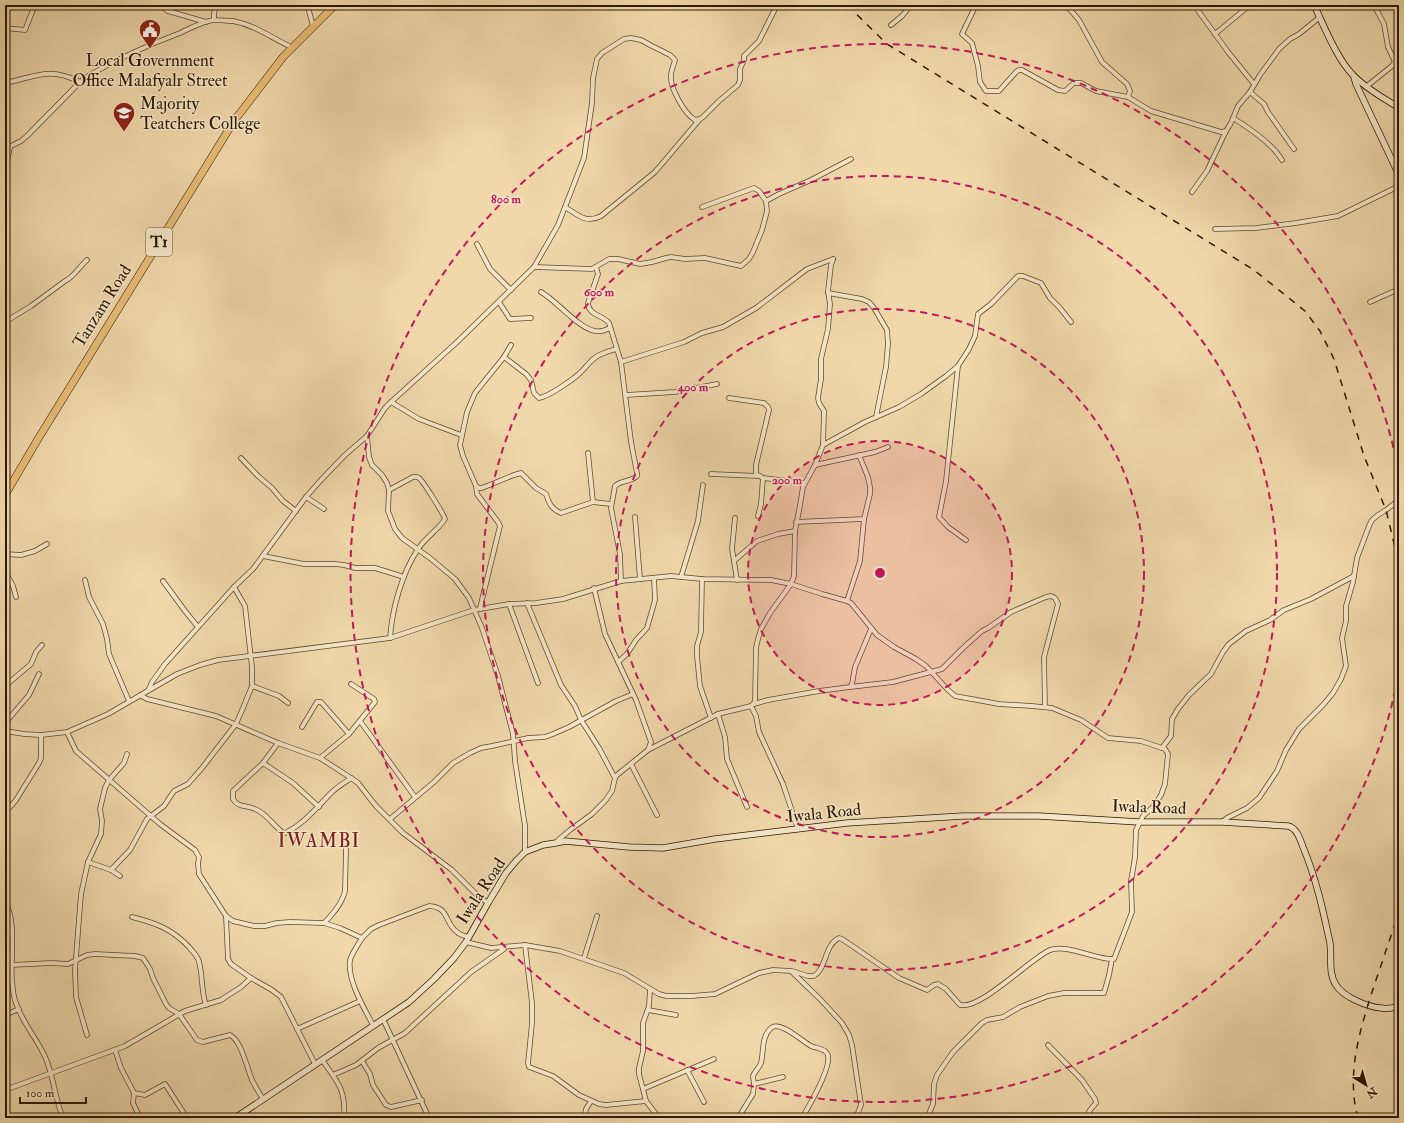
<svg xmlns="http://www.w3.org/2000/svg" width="1404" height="1123" font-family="'IM FELL Double Pica',serif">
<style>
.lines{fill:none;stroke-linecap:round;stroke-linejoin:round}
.street-casing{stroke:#5e482b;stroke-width:5.5}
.secondary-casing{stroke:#2d1800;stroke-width:7}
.highway-casing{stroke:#2d1800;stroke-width:8}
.street{stroke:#f5e6c8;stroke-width:4}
.secondary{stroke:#f5e6c8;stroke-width:5.5}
.highway{stroke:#e8bc76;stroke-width:7}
.rail{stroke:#2d1800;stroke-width:1.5;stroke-dasharray:7 7;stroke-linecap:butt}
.ring{fill:none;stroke:#c2185b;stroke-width:2;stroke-dasharray:7 5}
.labels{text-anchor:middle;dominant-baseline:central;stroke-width:3;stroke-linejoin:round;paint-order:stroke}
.shield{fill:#f5e6c8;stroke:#69563c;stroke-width:1}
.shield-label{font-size:16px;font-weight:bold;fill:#2d1800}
.poi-label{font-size:17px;fill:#2d1800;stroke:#f5e6c8}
.street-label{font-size:17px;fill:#2d1800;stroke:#f5e6c8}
.quarter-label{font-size:19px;letter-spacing:1px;fill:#7a1f14;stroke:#f5e6c8}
.centre{fill:#c2185b;stroke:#f5e6c8;stroke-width:2}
.ring-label{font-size:12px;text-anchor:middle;font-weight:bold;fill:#c2185b;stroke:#f5e6c8;stroke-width:3;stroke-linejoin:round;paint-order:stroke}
</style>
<rect width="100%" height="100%" fill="#f0d8ab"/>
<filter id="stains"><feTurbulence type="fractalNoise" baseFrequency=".005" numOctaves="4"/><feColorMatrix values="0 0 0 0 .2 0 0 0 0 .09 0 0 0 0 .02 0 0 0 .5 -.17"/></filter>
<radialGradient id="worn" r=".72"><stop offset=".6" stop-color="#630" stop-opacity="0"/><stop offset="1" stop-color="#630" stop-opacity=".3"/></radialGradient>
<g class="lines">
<g class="street-casing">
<g id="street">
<polyline points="57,5 66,6 81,5"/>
<polyline points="159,5 168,11 206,22"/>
<polyline points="309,5 309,11 313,26"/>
<polyline points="976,5 962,34 972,43 978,66 980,82 986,91 999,91 1016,72 1019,70 1022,70 1058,90 1065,91 1074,83 1081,83 1096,91 1128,97 1151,111 1221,132 1226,131 1231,123 1238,106 1250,92 1260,75 1279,49 1290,39 1299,34 1320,17"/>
<polyline points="1066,5 1079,20 1102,62 1127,84 1130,91 1128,97"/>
<polyline points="1194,5 1228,52 1254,84"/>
<polyline points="168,11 172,5"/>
<polyline points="214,20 214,14 216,5"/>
<polyline points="891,25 902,16 911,5"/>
<polyline points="5,28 25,30 35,5"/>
<polyline points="1215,34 1250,5"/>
<path d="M5 83C35 77 49 66 80 82"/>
<polyline points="1367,86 1392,66 1395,62 1388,47 1384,24 1374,5"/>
<polyline points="1250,92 1264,104 1268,112 1294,149"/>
<path d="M1233 118C1249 128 1273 144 1282 160"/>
<path d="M5 149 21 141 27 136 80 82 88 76C117 59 148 45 180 33 191 28 203 21 214 20 220 20 227 21 233 21 255 25 272 38 291 47"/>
<polyline points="5,171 10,147"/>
<polyline points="1192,192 1207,171 1226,131"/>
<polyline points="766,201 779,194 811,180 851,159"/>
<path d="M565 207C578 215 586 224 601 216L655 172 700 119"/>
<polyline points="1215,229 1256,228 1296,223 1338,216 1399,186"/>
<polyline points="477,244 490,269 511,290"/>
<polyline points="534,267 592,269 609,259 618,259 640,264 652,262 666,258 671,257 685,259 705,258 741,266 749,259 753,252 762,230 767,211 766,201 759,191 754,188 702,207"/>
<path d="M596 267 598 274 588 303C588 315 603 315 609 323L621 362 631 442 637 473V476C631 482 621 480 615 486L611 508 620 554 621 581"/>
<path d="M541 292C557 301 578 328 595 331 600 332 606 330 610 328"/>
<polyline points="828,293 862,299 869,302 874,308 887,330 888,344 886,367 876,417"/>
<polyline points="499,302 510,319 531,318"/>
<polyline points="1370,302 1399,289"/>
<path d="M5 322 31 306 65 281C74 277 79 267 87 260"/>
<path d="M511 345 504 357 475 393 467 412 460 445 463 456 476 486 479 488H482L514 475 521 473 536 488 546 494C549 503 551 509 561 513L593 502 611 504"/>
<path d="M504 357 526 374 531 380 534 393 539 398C548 397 574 379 581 372 586 367 590 361 596 357 602 353 610 351 616 349"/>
<polyline points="621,362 684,342 702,333 723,327 756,308 807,269 833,259"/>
<polyline points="958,366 946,481 939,517 948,527 966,540"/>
<polyline points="626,395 675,392 717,384"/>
<polyline points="729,398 764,403 768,407 769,410 756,465 756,474 763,478 804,483"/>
<polyline points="391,402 419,419 461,435"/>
<polyline points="367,436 369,457 372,465 382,475 387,483 389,490 388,511 395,529 402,538 430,558 455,579 469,598 482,628 498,676 513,734 515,761 525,826 525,852"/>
<polyline points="823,445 865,422 899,407 921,394 946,376 958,366 969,349 975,336 978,314 991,304 1018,276 1023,276 1041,283 1050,298 1060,308 1071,322"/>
<polyline points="588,453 593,502"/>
<polyline points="241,458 258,476 272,488 283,501 296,511"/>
<polyline points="815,465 875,452 888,447"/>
<polyline points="711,474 759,476"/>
<polyline points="476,486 477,494 498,522 500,526 480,608"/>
<path d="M389 490 413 477C416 477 416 476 419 478 423 481 443 513 445 519 440 528 425 538 418 549 402 573 392 609 390 638"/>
<polyline points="306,497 324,509"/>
<polyline points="758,516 761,504 763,478"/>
<polyline points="635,517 640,579"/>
<polyline points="735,518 732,549 737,580"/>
<polyline points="796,522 864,519"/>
<polyline points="5,554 21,555 35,551 47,544"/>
<polyline points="263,556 304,564 335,564 344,565 355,568 375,568 404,577"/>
<polyline points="734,561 757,541 778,534 795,531"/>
<polyline points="5,571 13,586 16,597"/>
<polyline points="681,577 698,521 703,485"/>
<polyline points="702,579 701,632 697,646 697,656 700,686 711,718"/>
<polyline points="85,580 89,597 103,624 107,639 109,654 129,701"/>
<polyline points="163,581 185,611 198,627"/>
<polyline points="847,601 860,561 864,519 870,494 870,487 868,477 859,455"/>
<polyline points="527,603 561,685 575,706 581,720 599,748 615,778"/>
<polyline points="509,604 538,683"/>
<polyline points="618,662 627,654 636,640 647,628 655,600 654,578"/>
<polyline points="5,686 31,664 36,652 42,645"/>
<polyline points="252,686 279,696 288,703"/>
<polyline points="850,687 893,682 942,669 963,648 982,631 988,628 1011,612 1046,597 1051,596 1055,598 1058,604 1044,657 1045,707"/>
<path d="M148 691 152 682 165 664 234 587 253 569 306 497 321 480 345 455 367 436 385 408 391 402 456 343 534 267 558 225 584 158 592 103 593 78 597 59 602 53 624 39 631 38 641 40 652 46 670 55 675 60C674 65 671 70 671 76 670 88 684 113 695 120L700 119 703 117 719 101 738 85 740 80V69L744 60V56L759 41 777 5"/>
<polyline points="140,695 147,699 216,716 278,743 320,758 351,778 358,783 376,806 403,833 452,870 477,895 488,903"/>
<polyline points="754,704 768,700 819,691 850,687 852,684 855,667 871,629"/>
<polyline points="751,706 756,716 759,732 783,784 798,829"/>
<polyline points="718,714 725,737 727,759 747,807"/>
<polyline points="360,721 415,797"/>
<polyline points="6,722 29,695 39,674"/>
<polyline points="302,727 317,702 321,702 349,734"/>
<path d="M5 731 24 734 41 735 67 732 108 714 177 674 200 665 218 660 390 638 474 610 509 604 536 603 563 599 621 581 671 576 702 579 771 580 791 584 822 594 847 601 851 603 877 635 894 647 916 659 926 666 948 690 955 696 999 704 1032 706 1052 708 1081 720 1108 738 1141 741 1165 749 1168 754 1165 784 1161 795 1153 807 1143 816 1136 830 1135 857 1131 881 1132 912 1114 959C1097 961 1065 942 1048 951 1028 961 980 1010 960 1005L946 989 938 984 934 985 927 990 899 978 842 939 839 938C824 945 827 968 814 976H808L792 971 773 970 759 973 715 994 692 996H666L659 994 624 973 560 951 525 945 491 948 466 942"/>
<polyline points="67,732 76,751 160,824 195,850 199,857 198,864 199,874 226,916 228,959 231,964 251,978 272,990 281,997 315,1064"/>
<path d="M278 743 263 763 233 791V799C238 808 247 805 255 809 266 813 273 825 282 832L285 833C304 824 317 807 331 793 337 787 344 783 351 778"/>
<polyline points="1162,748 1171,736 1172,719 1178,709 1189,695 1211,674 1223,652 1229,644 1246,631 1270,620 1284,610 1311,599 1354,576"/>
<polyline points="648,750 718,714 751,706 755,702 756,648 758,639 761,629 770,613 791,584 794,576 795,531 799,511 803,487 815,465 823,445 824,411 819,403 818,398 821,379 821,359 828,329 830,304 828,291 831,265 833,259"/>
<polyline points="320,758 349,734 375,702 374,699 351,684"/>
<polyline points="263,763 293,783 319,807"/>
<polyline points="631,764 657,815"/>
<polyline points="5,813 16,800 39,763 41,758 41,735"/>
<polyline points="390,819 434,782 453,763 470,753 481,748 492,746 528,738 545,737 553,734 569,727 616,701 633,694"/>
<polyline points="1222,822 1227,818 1247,808 1259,798 1277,771 1286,750 1299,729 1323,705 1333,693 1341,679 1346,666 1342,638 1346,621 1346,606 1353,582 1357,558 1369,526 1372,520 1378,515 1386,510 1399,500"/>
<polyline points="556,842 570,830 592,814 605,801 612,791 615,778 617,775 648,750 651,742 636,700 605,634 594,588"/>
<polyline points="88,862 111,870 120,876"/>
<polyline points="111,870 130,850 147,819 164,806 174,791 188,784 202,768 236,724 243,708 252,686 252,667 245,606 234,587"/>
<path d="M5 904C17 916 10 963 12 982 13 988 13 994 15 1000 21 1022 38 1039 46 1059 54 1078 55 1099 63 1118"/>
<polyline points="226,916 233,921 254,926 265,926 277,923 290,922 324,923 340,928 362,938"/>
<path d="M132 917C156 923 172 929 189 947 193 952 198 956 199 962 203 977 201 991 206 1005"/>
<path d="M324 923C333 914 342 904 345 891L346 849"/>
<polyline points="525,945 532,1003 532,1023 528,1063 529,1067 553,1076 579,1095 599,1104 606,1105 646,1101"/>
<polyline points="584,958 597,916"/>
<path d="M11 965 52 963 68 964 87 955 95 954 135 956 143 958 150 969 153 978 166 1004 169 1008 179 1014 197 1040 203 1042 230 1035C241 1040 247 1068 252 1080 255 1086 259 1093 263 1099"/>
<polyline points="792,972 820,999 842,1023 849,1035 852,1045 861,1105 856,1118"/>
<polyline points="650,989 649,1006 643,1023 643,1051 639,1068 639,1074 646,1101 659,1118"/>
<polyline points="648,1010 676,1015"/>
<polyline points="5,1015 19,1009"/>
<polyline points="383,1019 429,1118"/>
<path d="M373 1025C364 1008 347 980 350 960 352 953 358 945 362 938L371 929 379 925 429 906C450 907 444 923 457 932 460 935 465 936 468 937"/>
<polyline points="297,1029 360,1001"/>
<polyline points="87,1035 76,997 75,970 81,894 88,862 101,834 102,821 100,809 105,788 109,780 124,763 127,754"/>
<polyline points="1048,1045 1082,1080 1095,1099 1096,1103 1090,1110 1086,1118"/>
<polyline points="115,1050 121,1068 134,1093 133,1103 140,1118"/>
<path d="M322 1060C338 1082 346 1090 344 1118"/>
<polyline points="362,1061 370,1074 373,1085 386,1105 391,1107 422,1100"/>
<polyline points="687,1070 704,1102"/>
<polyline points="333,1075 356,1065 378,1048 405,1033 471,972 504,949"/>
<polyline points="754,1084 783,1077"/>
<polyline points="643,1089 714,1059"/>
<polyline points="5,1090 125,1046 185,1011 221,1000 241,987 251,978"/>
<polyline points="134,1093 145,1095 165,1084 187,1118"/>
<polyline points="584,1118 586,1109 591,1101"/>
<path d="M738 1118 753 1094 754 1085 753 1076C755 1071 759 1068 761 1063 764 1051 761 1037 771 1028 780 1020 803 1042 811 1046 815 1048 821 1048 825 1051 827 1053 828 1055 828 1056 831 1069 809 1106 802 1118"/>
<polyline points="927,1118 933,1104 934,1084 937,1075 953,1052 982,1023 987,1020 1003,1017 1020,1007 1048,996 1064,993 1104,993 1109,975 1112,959"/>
</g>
</g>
<g class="secondary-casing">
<g id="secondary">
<path d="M1314 5C1324 26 1337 59 1353 75 1366 89 1384 98 1399 108"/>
<polyline points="1354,77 1356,84 1399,175"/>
<path d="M235 1118 409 1002 434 979 454 958 466 942 488 903 506 873 516 861 525 852 543 845 556 843 565 841 629 847 663 848 715 839 847 823 963 816H1039L1139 822H1222L1288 826C1297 828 1300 839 1303 847 1316 878 1323 910 1330 943 1332 957 1328 973 1336 985 1343 997 1368 1007 1381 1008 1387 1009 1393 1008 1399 1006"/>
</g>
</g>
<g class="highway-casing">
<polyline id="highway" points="5,495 38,439 234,121 283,57 335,5"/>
</g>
<use href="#street" class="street"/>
<use href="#secondary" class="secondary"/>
<use href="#highway" class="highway"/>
<g class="rail">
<polyline points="847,5 887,44 1254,270 1305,311 1320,331 1334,359 1364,456 1386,510 1399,564"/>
<path d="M1358 1118C1345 1072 1362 1023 1376 980 1384 957 1391 935 1399 913"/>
</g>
</g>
<circle cx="880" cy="573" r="132" fill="#c2185b" fill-opacity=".12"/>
<g class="ring">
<circle cx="880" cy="573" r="132"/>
<circle cx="880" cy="573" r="264"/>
<circle cx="880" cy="573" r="397"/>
<path d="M1398 678A529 529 0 1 1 1398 468"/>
</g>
<defs>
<g id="civic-pin" transform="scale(1.15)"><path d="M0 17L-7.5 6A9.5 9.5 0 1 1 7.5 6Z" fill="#8f2418" stroke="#f5e6c8"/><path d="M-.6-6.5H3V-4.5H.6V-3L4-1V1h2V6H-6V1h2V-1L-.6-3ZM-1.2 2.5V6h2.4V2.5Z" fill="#fff"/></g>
<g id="university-pin" transform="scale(1.15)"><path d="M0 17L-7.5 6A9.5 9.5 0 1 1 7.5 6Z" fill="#8f2418" stroke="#f5e6c8"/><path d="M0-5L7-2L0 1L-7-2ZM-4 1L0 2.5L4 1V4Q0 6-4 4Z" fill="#fff"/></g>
</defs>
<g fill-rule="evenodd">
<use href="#civic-pin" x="150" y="30"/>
<use href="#university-pin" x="124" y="113"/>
</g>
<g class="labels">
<rect class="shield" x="146" y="228" width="26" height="28" rx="3"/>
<g class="shield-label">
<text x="159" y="242">T1</text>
</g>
<g class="poi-label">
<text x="150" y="60">Local Government<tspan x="150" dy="20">Office Malafyalr Street</tspan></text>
<text x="140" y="103" text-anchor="start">Majority<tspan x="140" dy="20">Teatchers College</tspan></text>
</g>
<g class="street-label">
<text transform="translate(102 306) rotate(-58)">Tanzam Road</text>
<text transform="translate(1149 807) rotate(2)">Iwala Road</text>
<text transform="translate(824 813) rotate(-6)">Iwala Road</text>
<text transform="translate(481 891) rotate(-57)">Iwala Road</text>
</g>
<g class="quarter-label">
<text x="319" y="841">IWAMBI</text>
</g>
</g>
<circle cx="880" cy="573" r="6" class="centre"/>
<g class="ring-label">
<text x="506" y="203">800 m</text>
<text x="599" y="296">600 m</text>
<text x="693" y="391">400 m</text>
<text x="787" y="484">200 m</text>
</g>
<rect width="1404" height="1123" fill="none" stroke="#f0d8ab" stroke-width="20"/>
<rect x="6" y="6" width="1392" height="1111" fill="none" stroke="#2d1800" stroke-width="2"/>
<rect x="10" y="10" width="1384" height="1103" fill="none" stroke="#2d1800"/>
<g transform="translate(1366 1085) rotate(143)" stroke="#f5e6c8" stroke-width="3" paint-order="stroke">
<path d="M0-3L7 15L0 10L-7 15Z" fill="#2d1800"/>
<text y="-6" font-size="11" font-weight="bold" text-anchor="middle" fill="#2d1800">N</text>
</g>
<path d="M20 1097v6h66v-6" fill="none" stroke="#2d1800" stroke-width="2"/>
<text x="26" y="1097" font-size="12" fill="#2d1800" stroke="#f5e6c8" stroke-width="3" paint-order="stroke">100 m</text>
<rect width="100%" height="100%" filter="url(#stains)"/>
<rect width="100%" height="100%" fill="url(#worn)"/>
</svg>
